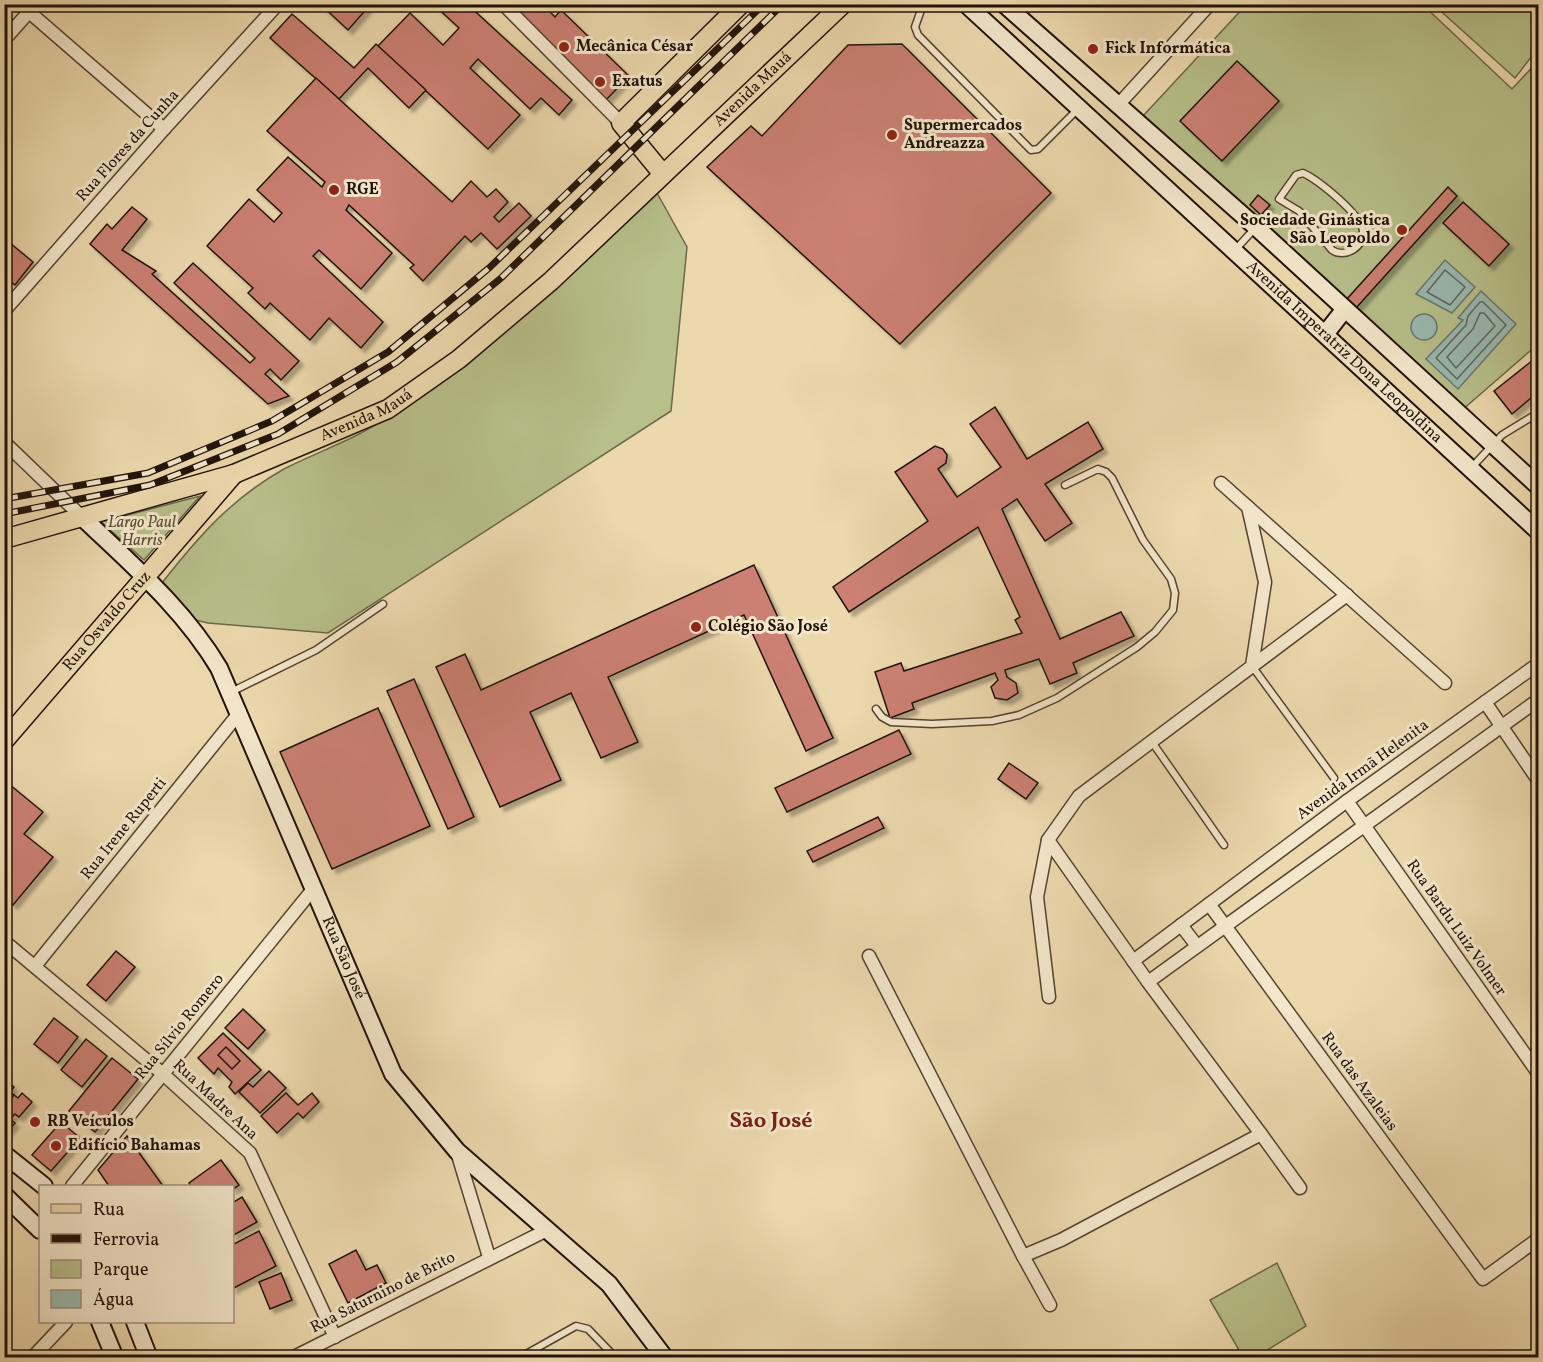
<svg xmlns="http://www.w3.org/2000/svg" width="1543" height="1362" font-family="Vollkorn,serif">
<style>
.green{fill:#b7bf8a;stroke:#6c6849;stroke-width:1.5}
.water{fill:#9ab9b0;stroke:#6a766d;stroke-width:1.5}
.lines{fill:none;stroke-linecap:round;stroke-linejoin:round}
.shore{stroke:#5e665c;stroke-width:1.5}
.building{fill:#cb8073;stroke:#211208;stroke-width:1.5;filter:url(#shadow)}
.lane-casing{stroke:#544431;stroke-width:9}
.street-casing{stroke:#544431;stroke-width:15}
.secondary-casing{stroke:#211208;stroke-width:20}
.primary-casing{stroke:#211208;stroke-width:21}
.lane{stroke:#f3e6ca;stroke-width:6}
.street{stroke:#f3e6ca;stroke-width:12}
.secondary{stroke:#f3e6ca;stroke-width:16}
.primary{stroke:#ecd8ad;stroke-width:18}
.rail-casing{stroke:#211208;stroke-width:7}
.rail{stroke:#f3e6ca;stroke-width:4.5;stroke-dasharray:14;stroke-linecap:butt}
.poi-dot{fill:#8f2418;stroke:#f3e6ca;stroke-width:2}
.labels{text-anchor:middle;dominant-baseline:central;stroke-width:6;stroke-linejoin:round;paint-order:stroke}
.poi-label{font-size:16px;font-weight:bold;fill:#211208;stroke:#f3e6ca;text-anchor:start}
.street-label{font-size:16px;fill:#211208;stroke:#f3e6ca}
.park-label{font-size:16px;font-style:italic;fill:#564f36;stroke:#f3e6ca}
.district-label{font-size:22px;font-weight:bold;fill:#7a1f14;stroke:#f3e6ca}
</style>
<defs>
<filter id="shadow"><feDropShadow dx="4.5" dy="4.5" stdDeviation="1.5" flood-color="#0004"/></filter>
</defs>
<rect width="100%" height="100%" fill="#ecd8ad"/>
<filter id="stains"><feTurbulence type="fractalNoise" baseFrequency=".00333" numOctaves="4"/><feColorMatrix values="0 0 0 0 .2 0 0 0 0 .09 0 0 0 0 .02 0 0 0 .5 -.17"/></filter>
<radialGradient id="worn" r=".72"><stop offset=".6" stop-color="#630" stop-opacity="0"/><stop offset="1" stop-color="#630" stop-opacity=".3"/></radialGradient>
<g class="green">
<polygon points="1246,5 1423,5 1512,89 1538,61 1538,344 1461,411 1143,116"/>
<polygon points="1434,5 1538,5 1538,48 1515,78"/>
<path d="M657 193 687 247 671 411 328 633 208 623 186 618 162 583C198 537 232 498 284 469 319 451 357 439 389 416 484 350 570 269 657 193Z"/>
<polygon points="200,496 144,560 101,522"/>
<polygon points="1277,1263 1306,1326 1256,1357 1243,1357 1210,1300"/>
</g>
<g class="water">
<polygon points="1445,260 1475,287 1452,313 1416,294"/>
<polygon points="1481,291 1516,324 1458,389 1426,359 1463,320 1458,318"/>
<circle cx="1424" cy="327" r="13"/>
</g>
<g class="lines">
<g class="shore">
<polygon points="1445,270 1465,287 1450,305 1427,292"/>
<polygon points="1480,302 1483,302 1506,325 1457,379 1436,358 1466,325 1468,316"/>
<polygon points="1480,313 1484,313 1495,326 1456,368 1447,357 1473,329"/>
</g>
</g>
<g class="building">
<polygon points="320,4 371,4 348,30"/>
<polygon points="433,4 467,4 572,100 559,115 541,98 530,109 478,59 470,68 520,115 488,149 378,46 410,13 443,45 459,28"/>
<polygon points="528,4 542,4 555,17 561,10 629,76 606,100 518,15"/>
<polygon points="292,14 354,68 376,44 426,90 409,108 368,68 339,99 270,38"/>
<polygon points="902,44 1051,193 900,344 707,167 751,126 762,136 848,45"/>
<polygon points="1237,61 1279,101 1222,161 1180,121"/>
<polygon points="316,78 452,202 471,181 487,197 496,189 508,202 494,217 499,222 519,203 531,216 497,249 481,233 471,242 465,236 423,281 410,268 414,265 349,205 346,210 392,253 361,289 319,250 313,256 383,322 361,348 329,318 310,340 270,303 265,309 248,293 253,288 207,246 249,199 274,222 282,213 257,190 288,157 322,187 325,182 267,131"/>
<polygon points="1448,187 1457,196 1356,308 1346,300"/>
<polygon points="1258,195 1270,205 1261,215 1250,205"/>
<polygon points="1463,202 1509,244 1489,266 1443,223"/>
<polygon points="132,207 147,219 122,250 156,271 152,274 250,363 255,358 174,283 193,263 299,361 281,380 270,369 265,374 289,396 268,404 90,244 107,224 112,229"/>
<polygon points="4,238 33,262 15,285 4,276"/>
<polygon points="1538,356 1538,392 1512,414 1494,391"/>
<polygon points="995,407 1027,459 1088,422 1103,449 1045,484 1072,523 1045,541 1017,499 1002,509 1060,639 1121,612 1134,636 1073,663 1077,673 1050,684 1039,659 1005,670 1007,677 1016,683 1018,693 1007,700 995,698 991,687 998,680 995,673 912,703 914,709 890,718 875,672 901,663 904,671 1022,633 1015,620 1020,617 978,527 849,612 833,587 928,521 895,472 935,446 943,449 947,455 946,463 938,469 957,497 1001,467 970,424"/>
<polygon points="754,565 833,738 806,751 744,615 608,677 638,742 601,758 571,693 530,712 561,780 500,807 436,667 465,654 481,690"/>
<polygon points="414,679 474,817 448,829 387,691"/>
<polygon points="378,708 430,826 332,869 280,752"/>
<polygon points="899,730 911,754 787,812 775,788"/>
<polygon points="1009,763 1038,783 1026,799 998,779"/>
<polygon points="4,780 43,812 24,834 53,857 13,905 4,897"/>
<polygon points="878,817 884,828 813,862 807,851"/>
<polygon points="116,951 135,967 106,1001 87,985"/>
<polygon points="243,1009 265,1030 248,1049 225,1028"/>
<polygon points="54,1018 78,1037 58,1063 34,1044"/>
<polygon points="223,1033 261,1070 235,1094 229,1087 232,1082 218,1068 214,1074 198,1058"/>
<polygon points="86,1039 107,1056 82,1087 61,1070"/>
<polygon points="226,1047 240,1061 232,1069 218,1055"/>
<polygon points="112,1058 138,1079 95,1132 69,1111"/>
<polygon points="269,1071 286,1088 260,1113 239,1092 248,1083 253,1087"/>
<polygon points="4,1079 14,1087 10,1092 14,1095 4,1107"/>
<polygon points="22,1093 32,1102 19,1117 15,1114 10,1119 15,1123 4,1135 4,1107 14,1095 18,1098"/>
<polygon points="286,1093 298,1105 312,1093 319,1102 303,1118 298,1113 277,1133 261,1116"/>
<polygon points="61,1122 80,1138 51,1171 32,1155"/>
<polygon points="127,1136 163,1186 109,1186 98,1170"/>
<polygon points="221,1160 239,1185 232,1190 232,1186 191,1186 189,1183"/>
<polygon points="242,1197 257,1222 232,1236 232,1203"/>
<polygon points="259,1231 276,1266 232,1289 232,1245"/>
<polygon points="356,1250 366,1270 377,1265 386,1283 348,1303 329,1264"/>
<polygon points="281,1273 292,1300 270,1309 259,1282"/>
</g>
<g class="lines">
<g class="lane-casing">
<g id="lane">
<polyline points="921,10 915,27 918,35 1031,150 1038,149 1079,108"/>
<path d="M1303 173C1318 180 1361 214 1363 231 1365 247 1344 259 1332 250L1299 211 1279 199 1296 175Z"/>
<polyline points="1235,250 1256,227"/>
<polyline points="1472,467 1502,435 1538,413"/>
<polyline points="1252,666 1334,778"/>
<polyline points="231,692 316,650 383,604"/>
<polyline points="876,709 882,717 891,722 932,724 992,721 1019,715 1057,698 1137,647 1155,632 1173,610 1175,593 1171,579 1143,540 1112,478 1106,472 1098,469 1065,485"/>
<polyline points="1152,742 1224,845"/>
<polyline points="519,1358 576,1326 588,1329 616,1358"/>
</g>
</g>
<g class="street-casing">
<g id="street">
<polyline points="20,4 164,129"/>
<polyline points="503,4 621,123"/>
<polyline points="4,40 36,4"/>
<polyline points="1119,104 1210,4"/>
<polyline points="4,311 164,129 278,4"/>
<polyline points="4,442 82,517"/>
<polyline points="1221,483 1445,683"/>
<polyline points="1248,507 1265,582 1252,666"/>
<polyline points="1485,702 1538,780"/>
<polyline points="1347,801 1538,1073"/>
<polyline points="1209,904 1483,1279 1538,1239"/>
<polyline points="1181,925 1197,946"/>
<polyline points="4,941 163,1074 250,1153 335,1337"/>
<polyline points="869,956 1023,1256 1061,1240 1261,1134 1148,982 1048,840"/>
<polyline points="1133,961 1347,801 1538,664"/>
<polyline points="35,966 240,712"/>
<polyline points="1148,982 1538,700"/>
<polyline points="1049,997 1037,897 1048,840 1079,796 1347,595"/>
<polyline points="1261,1134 1300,1188"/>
<polyline points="457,1152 489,1257"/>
<polyline points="72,1186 314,888"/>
<polyline points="1023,1256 1050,1305"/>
<polyline points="32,1358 66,1322"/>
<polyline points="292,1358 549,1229"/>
</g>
</g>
<g class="secondary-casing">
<g id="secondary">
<path id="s1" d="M966 4 1538 531"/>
<polyline points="1004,4 1256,227 1538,486"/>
<polyline points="1326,333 1344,310"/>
<path id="s2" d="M82 517C132 565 183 608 219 668L393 1074 457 1151 609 1284 665 1358"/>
<polyline points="4,1154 44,1186"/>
<polyline points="4,1195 40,1230"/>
<polyline points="100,1322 115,1358"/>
<polyline points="135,1322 149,1358"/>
</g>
</g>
<g class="primary-casing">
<g id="primary">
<polyline points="662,173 621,123 741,4"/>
<path id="s3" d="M4 539 234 474 388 409 459 359 551 281 843 4"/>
<path id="s4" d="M4 741 234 474"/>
</g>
</g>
<use href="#lane" class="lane"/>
<use href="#street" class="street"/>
<use href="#secondary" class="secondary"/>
<use href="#primary" class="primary"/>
<g class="rail-casing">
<g id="rail">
<polyline points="4,499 148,473 272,421 388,352 489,268 764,4"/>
<polyline points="4,514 150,485 278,434 397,362 500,279 783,4"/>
</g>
</g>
<use href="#rail" class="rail"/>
</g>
<g class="poi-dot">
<circle cx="564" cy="47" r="6"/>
<circle cx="1093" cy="49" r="6"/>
<circle cx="600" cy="82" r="6"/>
<circle cx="892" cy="135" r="6"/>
<circle cx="334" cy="190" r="6"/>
<circle cx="1402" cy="230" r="6"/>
<circle cx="696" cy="627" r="6"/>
<circle cx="35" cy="1122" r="6"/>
<circle cx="56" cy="1146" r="6"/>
</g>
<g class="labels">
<g class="poi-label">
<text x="576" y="47">Mecânica César</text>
<text x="1105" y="49">Fick Informática</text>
<text x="612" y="82">Exatus</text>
<text x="904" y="126">Supermercados<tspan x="904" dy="18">Andreazza</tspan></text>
<text x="346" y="190">RGE</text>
<text x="1390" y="221" text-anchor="end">Sociedade Ginástica<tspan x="1390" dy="18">São Leopoldo</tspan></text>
<text x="708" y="627">Colégio São José</text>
<text x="47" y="1122">RB Veículos</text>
<text x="68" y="1146">Edifício Bahamas</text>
</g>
<g class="street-label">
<text stroke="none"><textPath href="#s3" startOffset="892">Avenida Mauá</textPath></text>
<text transform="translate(128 146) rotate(-48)">Rua Flores da Cunha</text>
<text stroke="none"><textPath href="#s1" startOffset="514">Avenida Imperatriz Dona Leopoldina</textPath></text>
<text stroke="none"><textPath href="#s3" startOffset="384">Avenida Mauá</textPath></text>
<text stroke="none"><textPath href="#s4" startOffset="158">Rua Osvaldo Cruz</textPath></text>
<text transform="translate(1363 770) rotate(-36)">Avenida Irmã Helenita</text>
<text transform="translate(124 829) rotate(-51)">Rua Irene Ruperti</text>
<text transform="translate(1456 928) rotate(55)">Rua Bardu Luiz Volmer</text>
<text stroke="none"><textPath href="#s2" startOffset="520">Rua São José</textPath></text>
<text transform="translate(180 1027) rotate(-51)">Rua Sílvio Romero</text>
<text transform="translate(1359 1082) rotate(54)">Rua das Azaleias</text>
<text transform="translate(215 1100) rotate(43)">Rua Madre Ana</text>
<text transform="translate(383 1293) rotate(-27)">Rua Saturnino de Brito</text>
</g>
<g class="park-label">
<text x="142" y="523">Largo Paul<tspan x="142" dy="18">Harris</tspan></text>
</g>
<g class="district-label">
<text x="771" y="1121">São José</text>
</g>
</g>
<rect width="1543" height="1362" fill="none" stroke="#ecd8ad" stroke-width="24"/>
<rect x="6" y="6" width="1531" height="1350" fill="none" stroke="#211208" stroke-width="3"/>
<rect x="12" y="12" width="1519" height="1338" fill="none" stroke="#211208" stroke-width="1.5"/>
<rect x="39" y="1185" width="195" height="138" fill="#f3e6ca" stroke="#9f917c" stroke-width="1.5"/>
<rect x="51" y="1204" width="30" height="9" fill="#ecd8ad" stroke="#9f917c" stroke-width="1.5"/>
<text x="93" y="1215" font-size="18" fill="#211208">Rua</text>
<rect x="51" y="1234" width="30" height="9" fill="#211208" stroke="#9f917c" stroke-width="1.5"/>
<text x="93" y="1245" font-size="18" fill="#211208">Ferrovia</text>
<rect x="51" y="1260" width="30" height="18" fill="#b7bf8a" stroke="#9f917c" stroke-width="1.5"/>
<text x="93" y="1275" font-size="18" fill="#211208">Parque</text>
<rect x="51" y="1290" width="30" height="18" fill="#9ab9b0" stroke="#9f917c" stroke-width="1.5"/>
<text x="93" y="1305" font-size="18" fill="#211208">Água</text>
<rect width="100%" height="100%" filter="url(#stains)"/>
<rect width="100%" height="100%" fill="url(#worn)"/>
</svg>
